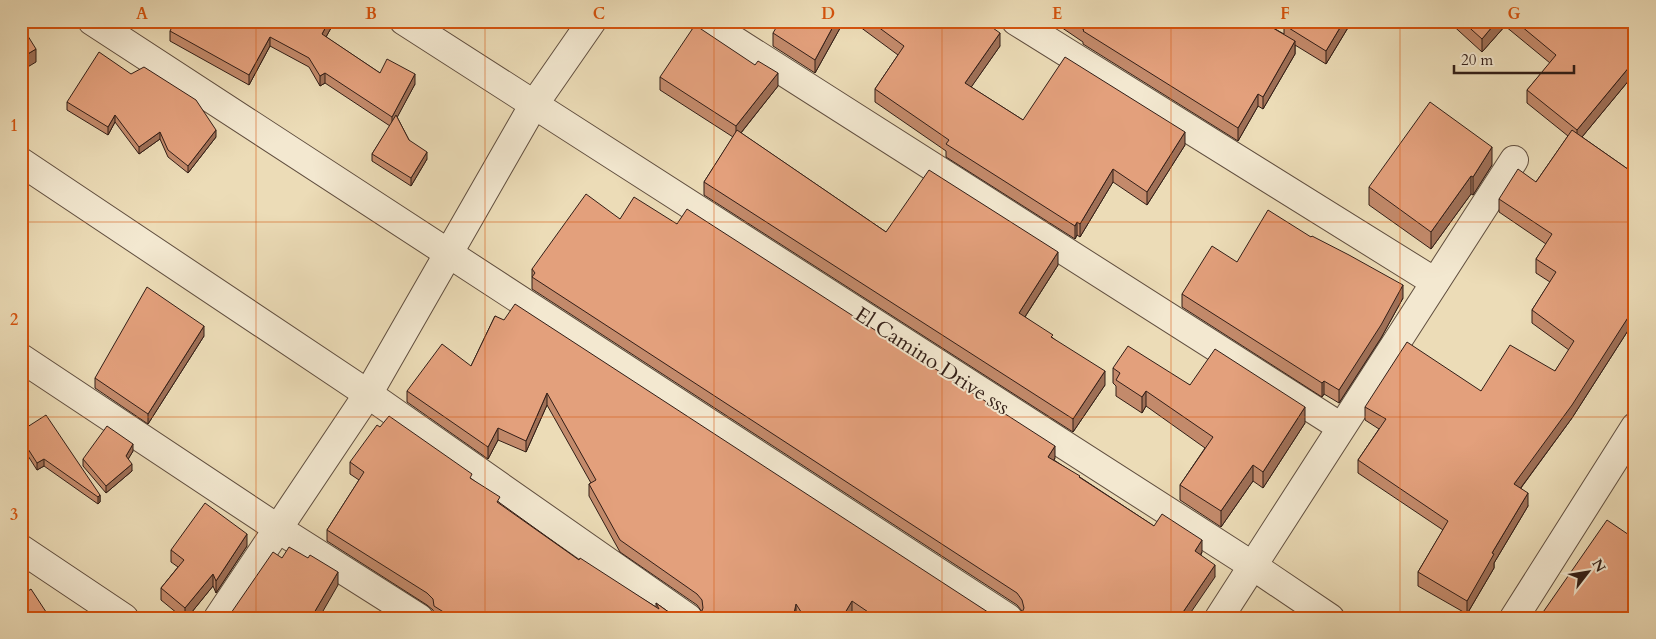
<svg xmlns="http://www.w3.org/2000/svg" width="1656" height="639" font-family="Cardo,serif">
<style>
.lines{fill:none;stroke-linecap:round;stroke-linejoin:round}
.minor-casing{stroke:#604e3f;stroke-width:30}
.minor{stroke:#f3e8d0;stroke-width:28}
.wall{fill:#c38a6b;stroke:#321e17}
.shaded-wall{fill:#9f7057;stroke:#321e17}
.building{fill:#e3a07c;stroke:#321e17}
.grid{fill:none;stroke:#d6530d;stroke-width:1;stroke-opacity:0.55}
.labels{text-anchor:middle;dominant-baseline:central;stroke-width:4;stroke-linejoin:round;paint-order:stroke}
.street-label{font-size:21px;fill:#321e17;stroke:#f3e8d0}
.neatline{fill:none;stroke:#d6530d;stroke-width:2}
.grid-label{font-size:16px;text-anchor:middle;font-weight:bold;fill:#d6530d}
</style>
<rect width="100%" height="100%" fill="#ecdcb7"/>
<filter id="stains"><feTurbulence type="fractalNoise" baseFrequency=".004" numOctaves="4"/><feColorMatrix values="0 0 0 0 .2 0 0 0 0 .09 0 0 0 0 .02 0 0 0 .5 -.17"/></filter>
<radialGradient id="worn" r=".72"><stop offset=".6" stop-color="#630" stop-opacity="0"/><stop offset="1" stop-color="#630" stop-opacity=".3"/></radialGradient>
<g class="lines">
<g class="minor-casing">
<g id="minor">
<polyline points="92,21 1008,618"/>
<polyline points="404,21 1253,566 1330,618"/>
<polyline points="704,21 1341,427"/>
<polyline points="1016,21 1435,282"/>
<polyline points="21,162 368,394 688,618"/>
<polyline points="21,358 277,528 419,618"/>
<polyline points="21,549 124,618"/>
<polyline points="218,618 368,394 533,106 592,21"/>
<polyline points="1219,618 1514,160"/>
<polyline points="1514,618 1635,427"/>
</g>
</g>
<use href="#minor" class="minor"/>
</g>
<g class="wall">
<polygon points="331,21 331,28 326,37 380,73 415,84 397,117 409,140 427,159 411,186 372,161 372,154 390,126 325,83 320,86 309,67 270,46 249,85 170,41 170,31"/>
<polygon points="844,21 815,73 773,46 773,33"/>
<polygon points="852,21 983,21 1000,46 971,87 1023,120 1185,145 1147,205 1113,182 1080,237 1077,235 1075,239 946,157 946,151 875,102 875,89 898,55"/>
<polygon points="1052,21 1261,21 1284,34 1284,25 1352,21 1326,64 1295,45 1295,54 1263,109 1258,106 1238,141 1083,44 1083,42"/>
<polygon points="1448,21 1635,21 1635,73 1582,137 1632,172 1635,172 1635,333 1629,329 1572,418 1521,488 1528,506 1494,563 1494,568 1467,614 1418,586 1418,572 1443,530 1358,473 1358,460 1379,429 1365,420 1365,407 1481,391 1555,371 1569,350 1532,323 1532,310 1550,282 1536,273 1536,259 1546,244 1499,212 1499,199 1536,182 1568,136 1527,103 1527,90 1550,63 1505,26 1482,52"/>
<polygon points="660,77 778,86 741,133 886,232 1058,265 1025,317 1053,338 1105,385 1073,432 704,195 704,182 733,137 660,90"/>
<polygon points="67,102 216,137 188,173 168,157 160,139 139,154 115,122 108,135 67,110"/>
<polygon points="1492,165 1473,195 1471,194 1431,249 1369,205 1369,187"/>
<polygon points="620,219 1055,458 1054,460 1154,526 1202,552 1201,555 1215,577 1021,615 1022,611 1017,605 532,289 532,269"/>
<polygon points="1237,262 1403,298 1381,338 1339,403 1324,394 1322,397 1182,307 1182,294"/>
<polygon points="495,316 997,618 859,618 852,613 849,618 798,618 796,615 796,618 698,618 700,616 702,612 697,605 620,552 589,496 589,484 591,483 547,405 526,452 498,440 488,459 407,402 407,391 471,366"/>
<polygon points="204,336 148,424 95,388 95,378"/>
<polygon points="1113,368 1190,385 1305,423 1263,488 1253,481 1221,527 1180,500 1180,485 1205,448 1146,406 1142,413 1116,396 1116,386 1113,383"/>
<polygon points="21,431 100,495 100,502 98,504 44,466 37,470 21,445"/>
<polygon points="133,451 128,459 132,471 106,493 83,466 83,459"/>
<polygon points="350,462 472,479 500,503 579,560 656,607 656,603 677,618 435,618 433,610 427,605 327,541 327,530 359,480 350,474"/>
<polygon points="247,546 216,593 213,586 187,618 183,618 161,600 161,588 178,567 171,562 171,550"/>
</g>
<g class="shaded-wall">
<polygon points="21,21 34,21 21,29"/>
<polygon points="329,21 331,21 331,28 322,44 322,34"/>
<polygon points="836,21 844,21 815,73 815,60"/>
<polygon points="1344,21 1352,21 1326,64 1326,51"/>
<polygon points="1497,21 1505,21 1505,26 1482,52 1482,39"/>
<polygon points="1000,33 1000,46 965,96 965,83"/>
<polygon points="270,37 270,46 249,85 249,75"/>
<polygon points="1295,41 1295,54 1263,109 1263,97"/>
<polygon points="36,49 36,62 21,71 21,58"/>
<polygon points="1635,60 1635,73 1577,143 1577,130"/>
<polygon points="325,73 325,83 320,86 320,76"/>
<polygon points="778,73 778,86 736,139 736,126"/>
<polygon points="415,74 415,84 392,127 392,117"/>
<polygon points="1258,94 1258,106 1238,141 1238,128"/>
<polygon points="115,115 115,122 108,135 108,127"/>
<polygon points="216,130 216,137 188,173 188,166"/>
<polygon points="160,132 160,139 139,154 139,147"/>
<polygon points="1185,132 1185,145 1147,205 1147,192"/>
<polygon points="1492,147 1492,165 1473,195 1473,177"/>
<polygon points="427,152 427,159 411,186 411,178"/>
<polygon points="1113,169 1113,182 1080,237 1080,224"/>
<polygon points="1471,176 1471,194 1431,249 1431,232"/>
<polygon points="1077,222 1077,235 1075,239 1075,226"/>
<polygon points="1058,252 1058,265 1019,326 1019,313"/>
<polygon points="1403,285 1403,298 1381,338 1339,403 1339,390"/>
<polygon points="1629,316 1629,329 1572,418 1514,497 1514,484"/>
<polygon points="204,326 204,336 148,424 148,414"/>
<polygon points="1105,371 1105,385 1073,432 1073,419"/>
<polygon points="1324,381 1324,394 1322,397 1322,383"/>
<polygon points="1146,391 1146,406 1142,413 1142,397"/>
<polygon points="547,393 547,405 526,452 526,441"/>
<polygon points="1305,407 1305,423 1263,488 1263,472"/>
<polygon points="498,428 498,440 488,459 488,447"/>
<polygon points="133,444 133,451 126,463 126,456"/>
<polygon points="1055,446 1055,458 1048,469 1048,457"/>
<polygon points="44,459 44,466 37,470 37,463"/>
<polygon points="132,464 132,471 106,493 106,486"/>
<polygon points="1253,465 1253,481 1221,527 1221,511"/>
<polygon points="1528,493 1528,506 1494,563 1494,568 1467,614 1467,601 1492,553"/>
<polygon points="100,495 100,502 98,504 98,497"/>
<polygon points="247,534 247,546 216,593 216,581"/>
<polygon points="1202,540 1202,552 1195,563 1195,551"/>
<polygon points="1215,565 1215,577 1187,618 1179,618"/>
<polygon points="338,572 338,585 319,618 311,618"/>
<polygon points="213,574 213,586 187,618 185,618 185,608"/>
<polygon points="852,601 852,613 849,618 842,618"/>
<polygon points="796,604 796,618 793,618"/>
<polygon points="1634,609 1634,618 1628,618"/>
</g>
<g class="building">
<polygon points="175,21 329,21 322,34 380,73 387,59 415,74 392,117 325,73 320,76 309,58 270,37 249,75 170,31"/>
<polygon points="780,21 836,21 815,60 773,33"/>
<polygon points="870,21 983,21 1000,33 965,83 1023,120 1065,57 1185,132 1147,192 1113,169 1080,224 1077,222 1075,226 946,144 949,140 875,89 904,46"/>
<polygon points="1071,21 1261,21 1295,41 1263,97 1258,94 1238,128 1083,31 1084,30"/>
<polygon points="1286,21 1344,21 1326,51 1284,25"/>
<polygon points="1462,21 1497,21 1482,39"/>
<polygon points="1515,21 1635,21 1635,60 1577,130 1527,90 1556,55"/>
<polygon points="21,25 36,49 21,58"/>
<polygon points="695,25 755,65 758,61 778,73 736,126 660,77"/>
<polygon points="99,52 131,74 144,67 196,100 216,130 188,166 168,150 160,132 139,147 115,115 108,127 67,102"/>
<polygon points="1430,102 1492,147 1473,177 1471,176 1431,232 1369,187"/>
<polygon points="396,115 409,140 427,152 411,178 372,154"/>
<polygon points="737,130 886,232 929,170 1058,252 1019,313 1053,335 1051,337 1105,371 1073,419 704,182"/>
<polygon points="1572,130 1632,172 1633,171 1635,172 1635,320 1629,316 1572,405 1514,484 1528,493 1492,553 1494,554 1467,601 1418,572 1448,521 1358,460 1386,419 1365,407 1407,342 1481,391 1510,345 1555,371 1574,341 1532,310 1556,272 1536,259 1552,234 1499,199 1518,169 1536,182"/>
<polygon points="586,194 620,219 634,197 677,224 687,209 1055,446 1048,457 1080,476 1079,477 1154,526 1162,514 1202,540 1195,551 1215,565 1179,618 1018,618 1021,615 1024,608 1022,600 1017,593 532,277 535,273 532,269"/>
<polygon points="1268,210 1311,237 1312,236 1349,255 1403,285 1381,325 1339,390 1324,381 1322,383 1182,294 1212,246 1237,262"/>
<polygon points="147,287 204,326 148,414 95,378"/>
<polygon points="515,304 997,618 877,618 852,601 842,618 805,618 796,604 793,618 698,618 700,616 703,608 702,600 697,594 620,540 589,484 596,480 547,393 526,441 498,428 488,447 407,391 442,344 471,366 495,316 504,320"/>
<polygon points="1128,346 1190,385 1215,349 1305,407 1263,472 1253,465 1221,511 1180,485 1213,437 1146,391 1142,397 1116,380 1120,373 1113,368"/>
<polygon points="46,415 100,495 98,497 44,459 37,463 21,438 21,431"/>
<polygon points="389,416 472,474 470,478 500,497 497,502 579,560 580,558 659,609 656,603 677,618 453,618 434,606 433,599 427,593 327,530 364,472 350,462 377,425 380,427"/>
<polygon points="107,426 133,444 126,456 132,464 106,486 83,459"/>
<polygon points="205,503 247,534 216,581 213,574 185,608 161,588 184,560 171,550"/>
<polygon points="1607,520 1635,539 1635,609 1628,618 1539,618"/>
<polygon points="289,547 308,558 310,555 338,572 311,618 234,618 231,613 273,552 282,558"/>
<polygon points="21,588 25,593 31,589 50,618 21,618"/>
<polygon points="1279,615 1285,618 1277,618"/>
</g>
<path class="grid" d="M256 21V618M485 21V618M714 21V618M942 21V618M1171 21V618M1400 21V618M21 222H1635M21 417H1635"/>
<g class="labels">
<g class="street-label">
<text transform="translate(932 361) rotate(33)">El Camino Drive sss</text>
</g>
</g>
<rect width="1656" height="639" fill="none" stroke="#ecdcb7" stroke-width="55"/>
<g transform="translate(1588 572) rotate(59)" stroke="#f3e8d0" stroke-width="4" paint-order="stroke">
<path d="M0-4L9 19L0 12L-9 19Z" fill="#321e17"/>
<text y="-8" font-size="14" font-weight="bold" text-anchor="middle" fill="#321e17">N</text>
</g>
<path d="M1454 65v8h120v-8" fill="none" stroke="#321e17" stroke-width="2.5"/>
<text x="1461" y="65" font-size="15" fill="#321e17" stroke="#f3e8d0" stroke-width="4" paint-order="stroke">20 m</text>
<rect x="28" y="28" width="1600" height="584" class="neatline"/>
<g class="grid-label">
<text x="142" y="19">A</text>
<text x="371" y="19">B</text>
<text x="599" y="19">C</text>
<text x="828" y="19">D</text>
<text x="1057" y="19">E</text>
<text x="1285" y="19">F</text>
<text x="1514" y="19">G</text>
<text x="14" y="131">1</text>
<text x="14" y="325">2</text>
<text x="14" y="520">3</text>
</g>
<rect width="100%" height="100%" filter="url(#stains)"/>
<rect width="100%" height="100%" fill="url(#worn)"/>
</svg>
